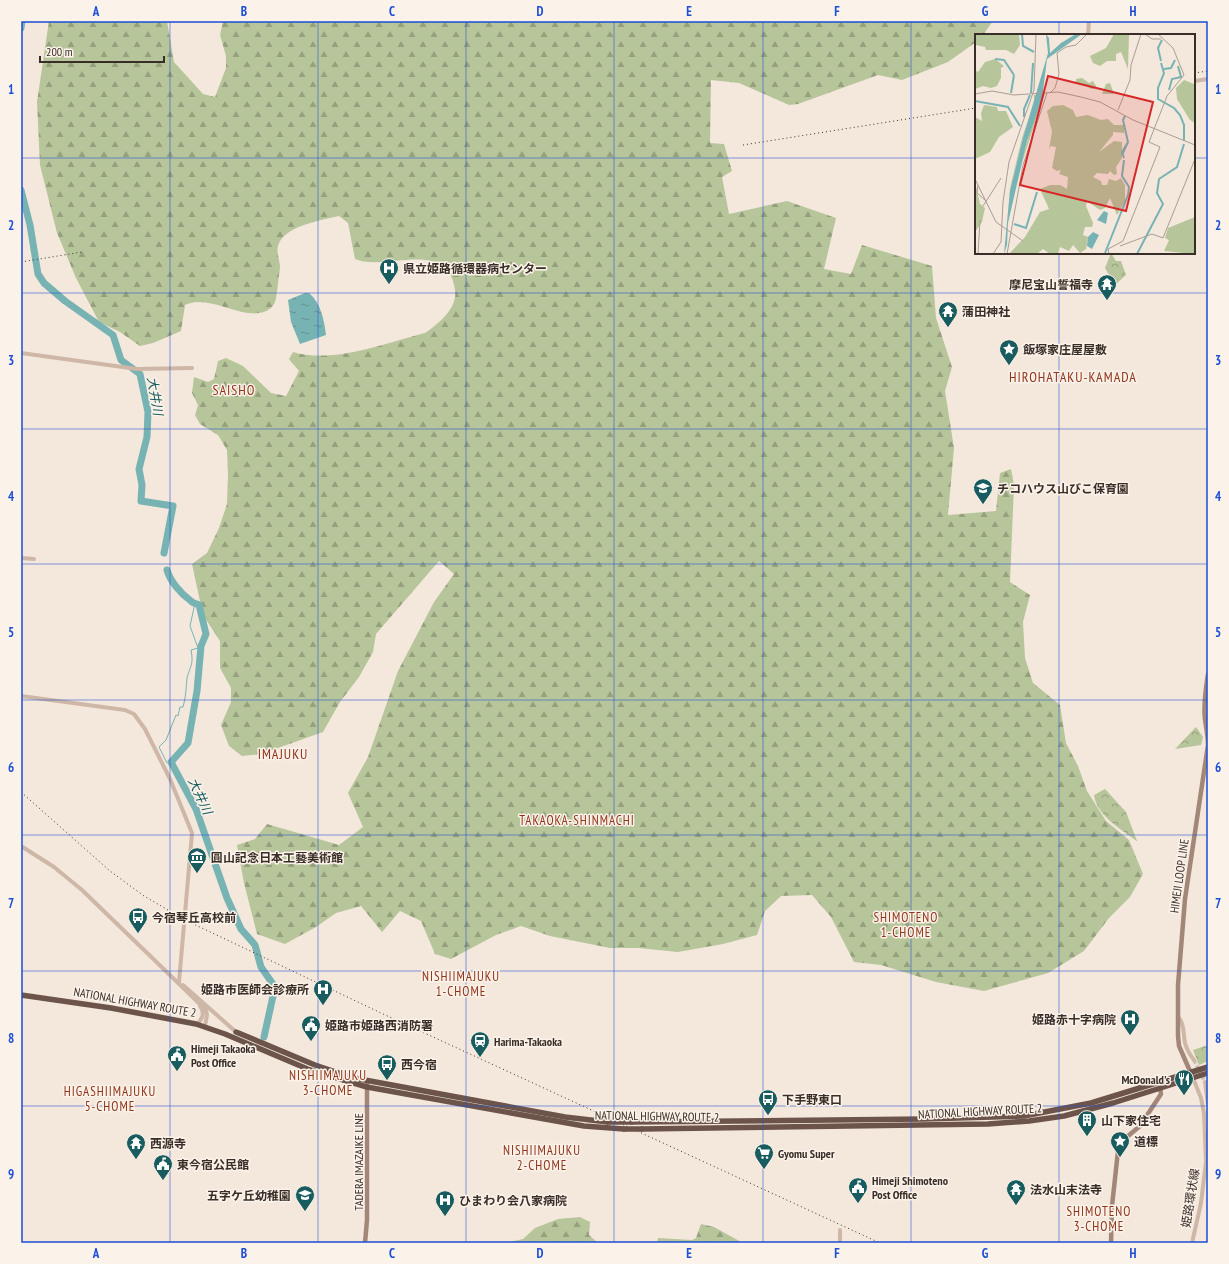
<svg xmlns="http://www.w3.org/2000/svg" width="1229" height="1264" font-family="'PT Sans Narrow','Noto Sans JP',sans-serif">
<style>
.forest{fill:url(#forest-firs)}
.park{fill:url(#park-crowns)}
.water{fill:url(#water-ripples)}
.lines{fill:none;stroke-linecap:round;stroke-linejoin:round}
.stream{stroke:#78b3b4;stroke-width:1}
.river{stroke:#78b3b4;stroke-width:7}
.tertiary-tunnel{stroke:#cfc3b8;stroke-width:4;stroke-dasharray:4 2;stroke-linecap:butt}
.tertiary{stroke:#ceb7a6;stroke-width:4}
.secondary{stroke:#a28677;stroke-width:4.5}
.trunk{stroke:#6c544b;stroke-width:5.5}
.rail{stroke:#392d28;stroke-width:1;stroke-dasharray:1 3;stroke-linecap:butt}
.trunk-bridge{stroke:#6c544b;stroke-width:5.5}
.grid{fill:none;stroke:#1d4ed8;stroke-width:1;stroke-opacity:0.55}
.labels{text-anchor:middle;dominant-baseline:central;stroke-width:3;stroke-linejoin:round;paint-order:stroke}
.poi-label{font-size:12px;font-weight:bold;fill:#392d28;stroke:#fbf2e9;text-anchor:start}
.street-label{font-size:12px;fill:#392d28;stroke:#fbf2e9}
.water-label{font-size:13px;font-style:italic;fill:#195c5f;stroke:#fbf2e9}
.neighbourhood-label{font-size:13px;letter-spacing:1px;fill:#8f331a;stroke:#fbf2e9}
.quarter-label{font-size:14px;letter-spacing:1px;fill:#8f331a;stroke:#fbf2e9}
.inset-river{fill:none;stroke:#78b3b4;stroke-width:2}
.inset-road{fill:none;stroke:#a99d94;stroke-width:1}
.view{fill:#d62828;fill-opacity:0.15;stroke:#d62828;stroke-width:2}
.inset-edge{fill:none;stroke:#392d28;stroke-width:2}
.neatline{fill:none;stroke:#1d4ed8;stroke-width:1.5}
.grid-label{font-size:13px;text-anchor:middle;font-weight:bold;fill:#1d4ed8}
</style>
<defs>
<pattern id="forest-firs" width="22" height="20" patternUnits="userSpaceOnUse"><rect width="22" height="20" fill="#b7c59a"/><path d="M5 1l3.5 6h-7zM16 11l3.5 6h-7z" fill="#96a07e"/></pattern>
<pattern id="park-crowns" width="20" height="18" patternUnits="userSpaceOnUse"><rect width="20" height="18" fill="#b7c59a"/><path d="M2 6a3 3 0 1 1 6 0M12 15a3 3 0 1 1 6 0" fill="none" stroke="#96a07e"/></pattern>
<pattern id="water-ripples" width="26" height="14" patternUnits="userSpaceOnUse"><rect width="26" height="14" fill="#78b3b4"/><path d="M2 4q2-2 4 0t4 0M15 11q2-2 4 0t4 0" fill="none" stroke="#639292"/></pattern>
</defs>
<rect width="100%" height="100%" fill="#f4e8dc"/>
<g class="forest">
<path d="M49 21H167L174 62 203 94 215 97 226 68V56L220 35 223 21H993L983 35H976V42L948 62 902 80 878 75 798 104 789 105 739 83 711 80 710 143 724 144 732 171 722 177 729 214 787 201 836 218 824 269 851 274 862 245 932 266 936 318 952 367 945 391 954 448 948 515 996 511 1000 473 1011 469 1014 485 1010 582 1030 595 1023 622 1025 658 1033 683 1060 705 1066 743 1078 766 1087 791 1106 821 1129 840 1143 874 1130 897 1109 918 1084 951 1048 973 984 991 936 982 881 965 854 962 831 917 812 895 781 896 765 911 757 935 723 944 678 952 638 948H610L550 936 521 926 496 935 451 959 435 954 421 921 400 911 382 932 361 906 336 913 316 927 285 944 257 934 244 883 237 845 255 839 267 824 339 845 363 827 348 793 368 757 398 671 434 602 454 574 439 561 376 634 373 652 359 677 340 702 323 732 261 754 242 756 229 746 221 725 231 702V688L220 668V641L203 615 192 564 207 553 219 528 227 504 228 475 227 450 218 435 200 424 195 415 198 405 192 393 194 377 208 382 214 379 218 361 226 358 243 366 271 393 286 396 299 371 289 359 293 352C333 364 386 343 425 333 438 324 458 308 455 290 448 237 385 272 355 259L348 223 339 216C322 220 283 226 278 246 276 252 280 261 280 267 279 275 278 283 277 292 276 297 276 304 271 308 249 326 210 292 185 305L181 331 153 343 140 346 120 332 99 322 76 278 57 233 40 165 37 102Z"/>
<polygon points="580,1217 590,1222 589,1235 598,1243 505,1243 523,1239 535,1228 558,1219"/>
<polygon points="701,1224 714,1227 743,1243 657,1243 658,1238 692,1240 696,1238"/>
</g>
<g class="park">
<polygon points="1111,253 1116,261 1121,261 1126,275 1115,285 1105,268"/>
<polygon points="1196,727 1203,737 1201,745 1175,749"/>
<path d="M1105 789 1126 812 1137 841C1122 830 1096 815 1094 795Z"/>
<polygon points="1208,1045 1208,1061 1199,1065 1193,1050"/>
</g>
<path class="water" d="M305 293H309C321 303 324 320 326 335L300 344 291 322 288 300Z"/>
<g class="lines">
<path class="stream" d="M167 763 159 747 166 740 176 715 178 716 180 707H183C186 697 186 688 187 678 190 666 194 665 191 650L198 648 190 626 195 603"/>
<g class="river">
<polyline points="21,28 22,21"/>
<polyline points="21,190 30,225 38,274 44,283 65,301 113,335 121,360 140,374 148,412 147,437 139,469 142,485 141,501 173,506 164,553"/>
<path d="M167 570C170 581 181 594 191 601 193 604 196 603 199 605L206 634 201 646 197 691 188 743 171 762 196 809 227 898 241 929 255 945 261 967 275 987 264 1037"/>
</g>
<polyline class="tertiary-tunnel" points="1194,1060 1205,1082"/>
<g class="tertiary">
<polyline points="1088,35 1089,21"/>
<polyline points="1194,81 1208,79"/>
<polyline points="21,353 137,369 192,368"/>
<polyline points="21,558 34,559"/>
<polyline points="21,696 125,710 134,714 145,729 170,779 192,833 179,982"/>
<polyline points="21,846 54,867 82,890 206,1010 207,1015 205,1026"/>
<polyline points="183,985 236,1032"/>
<path d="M1179 1018C1185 1025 1183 1034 1185 1043 1187 1050 1190 1055 1194 1060"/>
<path d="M196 1024C203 1020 205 1012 200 1006"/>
<polyline points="1205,1082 1208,1104"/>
<polyline points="840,1230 840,1243"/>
<polyline points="1192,1243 1201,1203 1206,1162 1204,1113 1201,1098 1193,1078"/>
</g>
<g class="secondary">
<path d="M1193 1078 1179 1046 1178 1036V985L1185 899 1208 745C1208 736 1206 728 1205 719 1203 705 1206 688 1208 674"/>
<polyline points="365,1243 367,1220 367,1084"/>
<polyline points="1111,1243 1112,1206 1118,1151 1122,1141 1140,1126 1161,1094 1160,1088"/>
</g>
<g class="trunk">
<polyline points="21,995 111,1008 196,1024 225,1034 310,1070 367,1087 584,1126 624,1129"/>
<polyline points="236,1032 315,1065 354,1078 565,1117 608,1122"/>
<polyline points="632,1122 924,1119 1024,1116 1091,1103 1208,1067"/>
<polyline points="642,1129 988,1124 1029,1121 1064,1116 1113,1103 1208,1073"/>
</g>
<g class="rail">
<polyline points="1194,73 1208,71"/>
<polyline points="743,145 976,108"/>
<polyline points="21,262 82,252"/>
<polyline points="21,792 110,871 144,896 185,920 381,1013 880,1243"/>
</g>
<g class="trunk-bridge">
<polyline points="608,1122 632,1122"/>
<polyline points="624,1129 642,1129"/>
</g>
</g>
<path class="grid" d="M170 21V1243M318 21V1243M466 21V1243M614 21V1243M763 21V1243M911 21V1243M1059 21V35M21 158H976M1194 158H1208M1059 253V1243M21 293H1208M21 429H1208M21 564H1208M21 700H1208M21 835H1208M21 971H1208M21 1106H1208"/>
<defs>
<g id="hospital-pin" transform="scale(1)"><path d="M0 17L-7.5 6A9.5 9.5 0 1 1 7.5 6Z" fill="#195c5f" stroke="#fbf2e9"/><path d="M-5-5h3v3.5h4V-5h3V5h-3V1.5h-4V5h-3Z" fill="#fff"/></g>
<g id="temple-pin" transform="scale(1)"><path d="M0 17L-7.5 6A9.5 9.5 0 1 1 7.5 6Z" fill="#195c5f" stroke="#fbf2e9"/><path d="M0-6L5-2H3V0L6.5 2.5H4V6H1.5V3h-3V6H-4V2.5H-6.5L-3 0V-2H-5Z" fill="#fff"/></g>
<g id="sight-pin" transform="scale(1)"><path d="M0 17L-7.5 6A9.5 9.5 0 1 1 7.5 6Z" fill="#195c5f" stroke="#fbf2e9"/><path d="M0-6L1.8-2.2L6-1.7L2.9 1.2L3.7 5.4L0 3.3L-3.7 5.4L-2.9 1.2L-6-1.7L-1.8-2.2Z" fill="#fff"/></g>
<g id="school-pin" transform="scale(1)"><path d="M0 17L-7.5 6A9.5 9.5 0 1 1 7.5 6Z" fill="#195c5f" stroke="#fbf2e9"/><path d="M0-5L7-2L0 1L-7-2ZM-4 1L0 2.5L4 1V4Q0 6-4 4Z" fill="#fff"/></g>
<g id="museum-pin" transform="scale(1)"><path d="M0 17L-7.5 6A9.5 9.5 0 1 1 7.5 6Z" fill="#195c5f" stroke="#fbf2e9"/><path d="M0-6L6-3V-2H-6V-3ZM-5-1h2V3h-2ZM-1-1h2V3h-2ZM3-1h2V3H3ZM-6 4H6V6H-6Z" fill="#fff"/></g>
<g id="bus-pin" transform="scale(1)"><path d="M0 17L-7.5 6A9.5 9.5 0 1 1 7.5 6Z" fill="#195c5f" stroke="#fbf2e9"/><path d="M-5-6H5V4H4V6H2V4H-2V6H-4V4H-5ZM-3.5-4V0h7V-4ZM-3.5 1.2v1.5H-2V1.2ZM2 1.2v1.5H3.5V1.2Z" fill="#fff"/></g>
<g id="civic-pin" transform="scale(1)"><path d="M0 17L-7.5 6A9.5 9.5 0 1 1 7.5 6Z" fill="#195c5f" stroke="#fbf2e9"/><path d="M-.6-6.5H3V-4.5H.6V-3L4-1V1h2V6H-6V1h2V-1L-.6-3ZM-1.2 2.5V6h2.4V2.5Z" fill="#fff"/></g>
<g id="station-pin" transform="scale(1)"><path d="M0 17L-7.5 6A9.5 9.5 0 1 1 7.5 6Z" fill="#195c5f" stroke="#fbf2e9"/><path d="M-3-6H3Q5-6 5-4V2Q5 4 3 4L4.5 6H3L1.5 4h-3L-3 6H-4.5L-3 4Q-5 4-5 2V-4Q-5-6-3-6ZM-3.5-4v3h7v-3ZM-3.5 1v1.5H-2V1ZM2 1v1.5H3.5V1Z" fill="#fff"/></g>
<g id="restaurant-pin" transform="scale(1)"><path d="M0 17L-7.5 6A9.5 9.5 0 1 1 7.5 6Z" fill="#195c5f" stroke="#fbf2e9"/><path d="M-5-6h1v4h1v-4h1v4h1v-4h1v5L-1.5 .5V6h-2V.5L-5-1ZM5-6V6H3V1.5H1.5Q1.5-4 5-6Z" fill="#fff"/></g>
<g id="building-pin" transform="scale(1)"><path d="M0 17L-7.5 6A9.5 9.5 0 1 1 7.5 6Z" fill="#195c5f" stroke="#fbf2e9"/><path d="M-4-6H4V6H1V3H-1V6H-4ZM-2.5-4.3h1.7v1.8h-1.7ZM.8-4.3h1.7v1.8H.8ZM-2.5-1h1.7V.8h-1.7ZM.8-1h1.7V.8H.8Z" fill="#fff"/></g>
<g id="supermarket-pin" transform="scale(1)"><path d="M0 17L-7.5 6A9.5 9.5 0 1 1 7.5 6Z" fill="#195c5f" stroke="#fbf2e9"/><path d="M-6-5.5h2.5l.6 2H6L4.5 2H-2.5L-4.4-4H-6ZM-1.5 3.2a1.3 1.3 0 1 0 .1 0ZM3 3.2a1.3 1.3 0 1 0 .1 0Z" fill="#fff"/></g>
</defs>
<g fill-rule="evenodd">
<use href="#hospital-pin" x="389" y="268"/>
<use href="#temple-pin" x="1107" y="284"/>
<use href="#temple-pin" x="948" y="311"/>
<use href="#sight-pin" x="1009" y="349"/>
<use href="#school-pin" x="983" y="488"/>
<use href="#museum-pin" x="197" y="857"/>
<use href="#bus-pin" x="138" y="917"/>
<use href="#hospital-pin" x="323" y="989"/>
<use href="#hospital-pin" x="1130" y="1019"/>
<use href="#civic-pin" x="311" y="1025"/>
<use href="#station-pin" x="480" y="1041"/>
<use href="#civic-pin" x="177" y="1055"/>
<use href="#bus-pin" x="387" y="1064"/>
<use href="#restaurant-pin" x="1184" y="1079"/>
<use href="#bus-pin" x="768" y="1099"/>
<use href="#building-pin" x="1087" y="1120"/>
<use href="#sight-pin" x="1120" y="1141"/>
<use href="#temple-pin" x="136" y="1143"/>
<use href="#supermarket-pin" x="764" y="1153"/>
<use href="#civic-pin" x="163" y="1164"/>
<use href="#civic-pin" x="858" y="1187"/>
<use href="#temple-pin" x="1016" y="1189"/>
<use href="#school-pin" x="305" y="1195"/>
<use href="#hospital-pin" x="445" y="1200"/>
</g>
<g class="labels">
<g class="poi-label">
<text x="403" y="268">県立姫路循環器病センター</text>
<text x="1093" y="284" text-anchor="end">摩尼宝山誓福寺</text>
<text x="962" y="311">蒲田神社</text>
<text x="1023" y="349">飯塚家庄屋屋敷</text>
<text x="997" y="488">チコハウス山びこ保育園</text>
<text x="211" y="857">圓山記念日本工藝美術館</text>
<text x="152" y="917">今宿琴丘高校前</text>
<text x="309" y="989" text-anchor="end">姫路市医師会診療所</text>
<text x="1116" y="1019" text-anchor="end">姫路赤十字病院</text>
<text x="325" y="1025">姫路市姫路西消防署</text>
<text x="494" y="1041">Harima-Takaoka</text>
<text x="191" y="1048">Himeji Takaoka<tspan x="191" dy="14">Post Office</tspan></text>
<text x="401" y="1064">西今宿</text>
<text x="1170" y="1079" text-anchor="end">McDonald's</text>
<text x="782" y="1099">下手野東口</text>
<text x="1101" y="1120">山下家住宅</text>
<text x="1134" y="1141">道標</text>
<text x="150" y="1143">西源寺</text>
<text x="778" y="1153">Gyomu Super</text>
<text x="177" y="1164">東今宿公民館</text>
<text x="872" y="1180">Himeji Shimoteno<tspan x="872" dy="14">Post Office</tspan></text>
<text x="1030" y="1189">法水山末法寺</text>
<text x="291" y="1195" text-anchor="end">五字ケ丘幼稚園</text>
<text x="459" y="1200">ひまわり会八家病院</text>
</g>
<g class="street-label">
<text transform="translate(1179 876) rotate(-82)">HIMEJI LOOP LINE</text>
<text transform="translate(135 1002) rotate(10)">NATIONAL HIGHWAY ROUTE 2</text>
<text transform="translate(980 1111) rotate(-3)">NATIONAL HIGHWAY ROUTE 2</text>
<text transform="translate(657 1116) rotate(1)">NATIONAL HIGHWAY ROUTE 2</text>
<text transform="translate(358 1162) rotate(-90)">TADERA IMAZAIKE LINE</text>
<text transform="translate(1190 1198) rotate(-81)">姫路環状線</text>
</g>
<g class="water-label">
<text transform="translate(155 396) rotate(80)">大井川</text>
<text transform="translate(200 796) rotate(65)">大井川</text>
</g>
<g class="neighbourhood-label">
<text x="577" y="820">TAKAOKA-SHINMACHI</text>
<text x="906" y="917">SHIMOTENO<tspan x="906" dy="15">1-CHOME</tspan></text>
<text x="461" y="976">NISHIIMAJUKU<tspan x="461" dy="15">1-CHOME</tspan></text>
<text x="328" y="1075">NISHIIMAJUKU<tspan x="328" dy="15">3-CHOME</tspan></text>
<text x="110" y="1091">HIGASHIIMAJUKU<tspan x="110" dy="15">5-CHOME</tspan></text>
<text x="542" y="1150">NISHIIMAJUKU<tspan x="542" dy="15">2-CHOME</tspan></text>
<text x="1099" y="1211">SHIMOTENO<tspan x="1099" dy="15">3-CHOME</tspan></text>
</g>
<g class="quarter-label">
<text x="1073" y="377">HIROHATAKU-KAMADA</text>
<text x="234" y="390">SAISHO</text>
<text x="283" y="754">IMAJUKU</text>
</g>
</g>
<g transform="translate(975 34)">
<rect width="220" height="220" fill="#f4e8dc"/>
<path d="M0 0H44L45 11 39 20 31 16H11L10 13 1 11 0 14ZM139 0H154L153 35 146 18 141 20V27H132L125 32 118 29 115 22 131 14ZM20 25 29 32 26 34V44L22 52 16 54 8 52 0 55V30V36L3 38 10 28ZM135 49 139 60H127L131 50ZM9 71 22 73 23 77H31L38 93 24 103 15 118 0 125V83L7 87 6 79ZM88 71 98 76 101 83 113 81 126 86 133 85 139 91H149V99L138 98V101L124 118 139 107 147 108V124L141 133 142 140 139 141 135 137 133 140 122 139 118 143 126 147 127 151H132L134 145 141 147 146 144 150 151V167L142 181 135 164 130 174 125 176 112 167 111 172 118 189 117 193H110L108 201 113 203 111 215 105 219 98 211 94 217 85 213 83 220H75L68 215 62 220H34L50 203 65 178 74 175 65 155 75 151H85L92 155 93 143 84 140 86 136 82 137 77 134 81 113 76 112 74 115 77 98 72 77 78 72ZM0 148 5 170 10 174 7 188 0 198Z" fill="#b7c59a"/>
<path d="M209 46 219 50 220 89 215 86 202 65 201 54Z" fill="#b7c59a"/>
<path d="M107 44 114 49 118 47 122 54 117 55 101 48V45ZM69 60 71 61H69L46 132 55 96ZM59 61H62L61 66 48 104 32 166 47 104 59 69ZM220 183V220L189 217 194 206 190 204 193 194Z" fill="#b7c59a"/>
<path d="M71 0 74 4 75 19 86 9 101 0H107L72 25 67 65 52 107 33 189 32 211 29 220 35 156 48 104 73 19ZM129 177 133 179 131 190 122 186ZM118 198 124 201 117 215 112 212 113 203Z" fill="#78b3b4"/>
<path class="inset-river" d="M47 0 48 12 59 18M20 25 29 26 39 41M186 27 183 14 187 6M186 29 189 39 183 54V65L199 74 205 81 209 91V107M189 35 196 34 200 26M194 56 197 45 206 43 203 32M36 59 39 41M56 59 58 29M0 67 33 73 45 92M49 83V75L55 61M147 121 153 108M149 124 147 118 153 108 148 86 150 82M39 190 51 194 62 158M130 219 153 161 154 153 147 142 149 126M162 220 188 170 182 159 184 145 202 133 209 110"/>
<path class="inset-road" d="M170 0 177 5H186M75 59 80 54 84 40 82 19 91 13 101 11 112 0M0 60 17 57 39 61 83 58 106 63 125 68 158 86 220 111M143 76 155 46 156 31 166 0M0 145 21 188 48 207M3 151 2 159 10 166M8 172 26 144M145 212 177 200 188 204 220 125M3 220 5 186M18 220 26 208 28 168 34 128 59 56 61 0M32 220 48 131 72 59M134 220 133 215 148 207 185 113 174 108 192 62 209 41 198 14 183 0"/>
<path class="view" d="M73 42 178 68 151 177 45 151Z"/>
<rect width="220" height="220" class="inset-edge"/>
</g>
<rect width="1229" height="1264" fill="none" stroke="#fbf2e9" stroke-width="44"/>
<path d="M40 56v6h124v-6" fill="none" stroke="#392d28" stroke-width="2"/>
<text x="46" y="56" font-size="12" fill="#392d28" stroke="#fbf2e9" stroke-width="3" paint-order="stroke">200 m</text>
<rect x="22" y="22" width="1185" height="1220" class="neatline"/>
<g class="grid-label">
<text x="96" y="16">A</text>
<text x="244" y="16">B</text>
<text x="392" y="16">C</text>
<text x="540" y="16">D</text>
<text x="689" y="16">E</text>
<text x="837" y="16">F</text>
<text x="985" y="16">G</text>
<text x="1133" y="16">H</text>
<text x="11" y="94">1</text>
<text x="1218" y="94">1</text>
<text x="11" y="230">2</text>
<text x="1218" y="230">2</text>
<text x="11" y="365">3</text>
<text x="1218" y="365">3</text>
<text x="11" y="501">4</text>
<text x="1218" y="501">4</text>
<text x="11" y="637">5</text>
<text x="1218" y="637">5</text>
<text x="11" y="772">6</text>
<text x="1218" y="772">6</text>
<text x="11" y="908">7</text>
<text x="1218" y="908">7</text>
<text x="11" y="1043">8</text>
<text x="1218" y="1043">8</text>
<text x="11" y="1179">9</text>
<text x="1218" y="1179">9</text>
<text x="96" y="1258">A</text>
<text x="244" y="1258">B</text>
<text x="392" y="1258">C</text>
<text x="540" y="1258">D</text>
<text x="689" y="1258">E</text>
<text x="837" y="1258">F</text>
<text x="985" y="1258">G</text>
<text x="1133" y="1258">H</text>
</g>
</svg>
